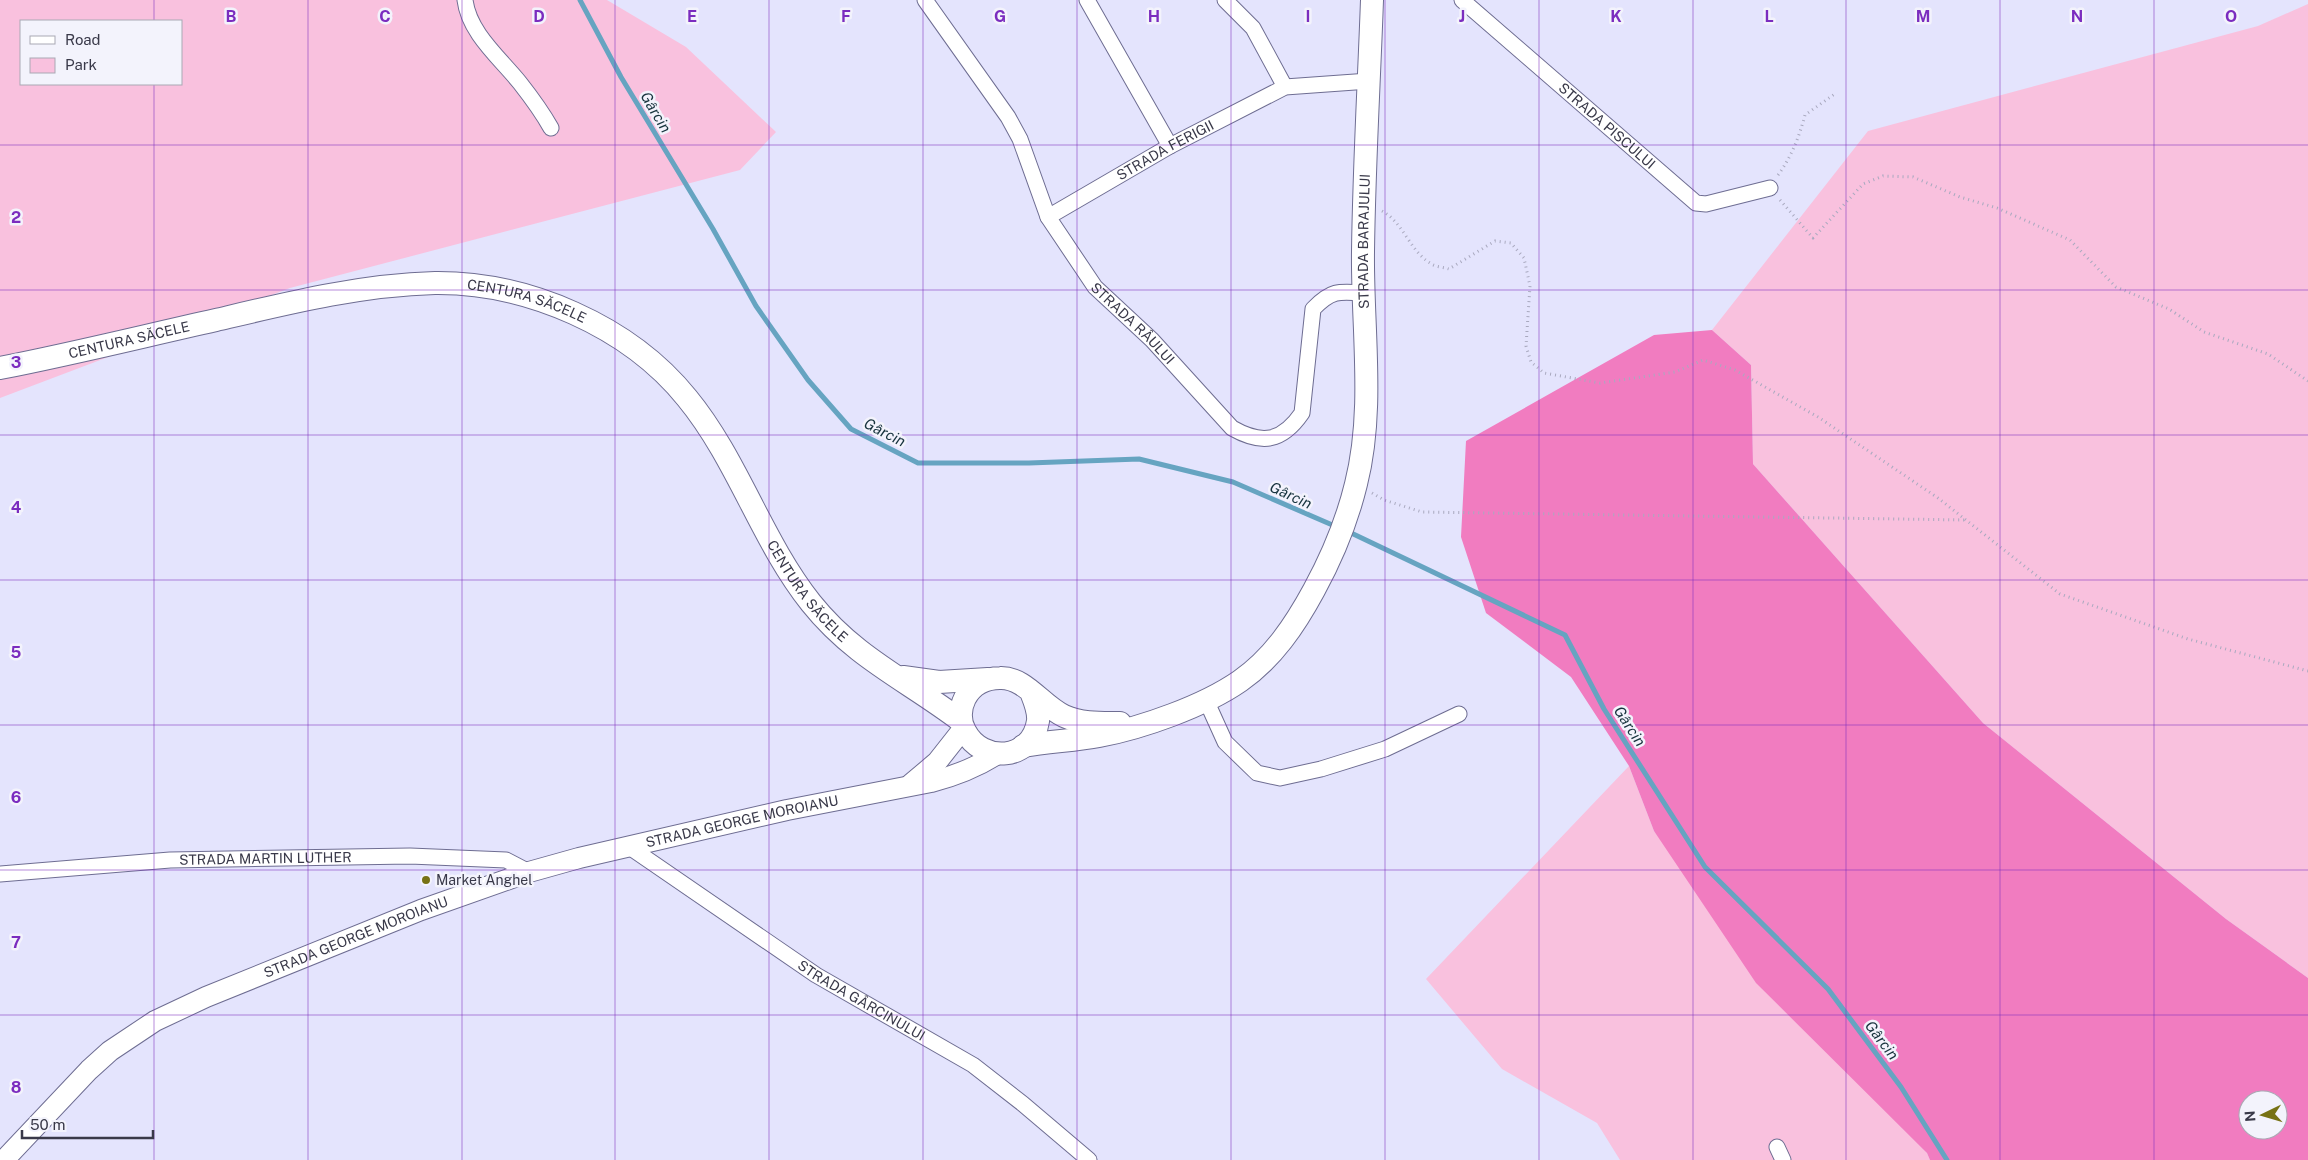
<svg xmlns="http://www.w3.org/2000/svg" width="2308" height="1160" font-family="'Public Sans',sans-serif">
<style>
.green{fill:#f9c1de;fill-rule:evenodd}
.forest{fill:#f17cc0;fill-rule:evenodd}
.lines{fill:none;stroke-linecap:round;stroke-linejoin:round}
.stream{stroke:#66a4c1;stroke-width:5}
.minor-casing{stroke:#6e6d92;stroke-width:17}
.secondary-casing{stroke:#6e6d92;stroke-width:22}
.primary-casing{stroke:#6e6d92;stroke-width:24}
.path{stroke:#a9a9bf;stroke-width:3;stroke-dasharray:1 4;stroke-linecap:butt}
.minor{stroke:#fff;stroke-width:15}
.secondary{stroke:#fff;stroke-width:20}
.primary{stroke:#fff;stroke-width:22}
.grid{fill:none;stroke:#7b2cbf;stroke-width:1;stroke-opacity:0.55}
.poi-dot{fill:#777214;stroke:#f3f3fc;stroke-width:2}
.labels{text-anchor:middle;dominant-baseline:central;stroke-width:5;stroke-linejoin:round;paint-order:stroke}
.street-label{font-size:14px;fill:#393949;stroke:#f3f3fc}
.poi-label{font-size:14px;fill:#393949;stroke:#f3f3fc;text-anchor:start}
.water-label{font-size:15px;font-style:italic;fill:#17333d;stroke:#f3f3fc}
.grid-label{font-size:16px;text-anchor:middle;font-weight:bold;fill:#7b2cbf;stroke:#f3f3fc;stroke-width:5;stroke-linejoin:round;paint-order:stroke}
</style>
<rect width="100%" height="100%" fill="#e4e4fd"/>
<g class="green">
<path d="M0 0H607L686 47 776 132 740 170 290 288 0 398ZM21 21H181V84H21Z"/>
<polygon points="2308,4 2308,978 2226,919 1983,723 1753,464 1751,365 1712,330 1868,131 2258,26"/>
<polygon points="1629,766 1654,831 1927,1153 1930,1160 1620,1160 1597,1123 1502,1069 1426,979"/>
</g>
<path class="forest" d="M1712 330 1751 365 1753 464 1983 723 2226 919 2308 978V1160H1930L1927 1153 1756 983 1654 831 1629 766 1571 677 1486 613 1461 537 1466 441 1654 335ZM2248 1100H2278V1130H2248Z"/>
<g class="lines">
<g class="stream">
<polyline points="580,0 621,77 713,229 756,306 808,380 851,429 918,463 1029,463 1139,459 1233,482 1337,527"/>
<polyline points="1347,531 1565,635 1604,709 1705,867 1828,989 1901,1087 1947,1160"/>
</g>
<g class="minor-casing">
<g id="minor">
<path d="M465 0C469 33 500 58 520 83 531 97 542 112 551 128"/>
<path id="s1" d="M925 0 1008 117 1020 139 1048 217 1095 287 1152 340 1232 428C1262 445 1282 442 1302 413L1313 309C1331 290 1339 291 1363 293"/>
<polyline points="1087,0 1170,146"/>
<polyline points="1225,0 1253,28 1285,87"/>
<path id="s2" d="M1462 0 1696 203 1706 204 1770 188"/>
<path id="s3" d="M1048 217 1170 146 1285 87 1369 81"/>
<polyline points="1206,700 1225,742 1257,773 1280,778 1321,769 1385,749 1459,714"/>
<path id="s4" d="M628 846 816 975 973 1065 1023 1104 1089 1160"/>
<path id="s5" d="M0 874 170 860 410 856 506 860 529 872"/>
<polyline points="1777,1147 1783,1160"/>
</g>
</g>
<g class="secondary-casing">
<g id="secondary">
<polyline points="911,784 937,762 963,729"/>
<path id="s6" d="M4 1160 89 1070 110 1051 155 1021 206 997 421 910 529 872 579 858 787 810 931 782C955 776 975 768 996 755"/>
</g>
</g>
<g class="primary-casing">
<g id="primary">
<path id="s7" d="M0 368C72 354 144 336 216 320 288 303 360 285 435 283 527 282 629 326 687 398 738 460 761 540 811 603 855 658 907 680 961 721"/>
<polyline points="903,677 939,682 988,679"/>
<path d="M1031 692C1035 702 1039 711 1038 721 1032 761 982 764 965 731 959 721 960 708 965 698 972 685 985 678 1000 678 1025 677 1042 706 1064 716 1081 724 1102 723 1120 723"/>
<path id="s8" d="M1023 746C1048 741 1074 741 1099 736 1142 728 1204 706 1240 681 1273 658 1295 625 1314 590 1332 557 1347 521 1356 484 1375 409 1362 328 1363 252 1364 168 1369 84 1372 0"/>
</g>
</g>
<g class="path">
<path d="M1778 175C1792 156 1799 137 1805 115L1836 93"/>
<polyline points="1780,200 1813,238 1863,184 1883,176 1913,177 1960,197 1997,208 2070,240 2116,287 2169,309 2204,332 2268,354 2308,381"/>
<path d="M1382 211C1403 222 1410 251 1430 263 1435 267 1443 267 1449 269L1495 241 1511 243 1524 258 1530 286 1526 346 1531 362 1544 373 1600 383 1675 372 1703 360 1735 370 1818 417 1938 498 2060 594 2188 639 2308 671"/>
<polyline points="1372,493 1384,500 1422,512 1967,520"/>
</g>
<use href="#minor" class="minor"/>
<use href="#secondary" class="secondary"/>
<use href="#primary" class="primary"/>
</g>
<path class="grid" d="M154 0V21M308 0V1160M462 0V1160M615 0V1160M769 0V1160M923 0V1160M1077 0V1160M1231 0V1160M1385 0V1160M1539 0V1160M1693 0V1160M1846 0V1160M2000 0V1160M2154 0V1160M154 84V1160M0 145H2308M0 290H2308M0 435H2308M0 580H2308M0 725H2308M0 870H2308M0 1015H2308"/>
<circle class="poi-dot" cx="426" cy="880" r="5"/>
<g class="labels">
<g class="street-label">
<text stroke="none"><textPath href="#s2" startOffset="192">STRADA PISCULUI</textPath></text>
<text stroke="none"><textPath href="#s3" startOffset="135">STRADA FERIGII</textPath></text>
<text stroke="none"><textPath href="#s8" startOffset="705">STRADA BARAJULUI</textPath></text>
<text stroke="none"><textPath href="#s7" startOffset="538">CENTURA SĂCELE</textPath></text>
<text stroke="none"><textPath href="#s1" startOffset="388">STRADA RÂULUI</textPath></text>
<text stroke="none"><textPath href="#s7" startOffset="132">CENTURA SĂCELE</textPath></text>
<text stroke="none"><textPath href="#s7" startOffset="958">CENTURA SĂCELE</textPath></text>
<text stroke="none"><textPath href="#s6" startOffset="828">STRADA GEORGE MOROIANU</textPath></text>
<text stroke="none"><textPath href="#s5" startOffset="266">STRADA MARTIN LUTHER</textPath></text>
<text stroke="none"><textPath href="#s6" startOffset="424">STRADA GEORGE MOROIANU</textPath></text>
<text stroke="none"><textPath href="#s4" startOffset="280">STRADA GÂRCINULUI</textPath></text>
</g>
<g class="poi-label">
<text x="436" y="880">Market Anghel</text>
</g>
<g class="water-label">
<text transform="translate(656 112) rotate(59)">Gârcin</text>
<text transform="translate(885 432) rotate(27)">Gârcin</text>
<text transform="translate(1291 495) rotate(25)">Gârcin</text>
<text transform="translate(1630 726) rotate(57)">Gârcin</text>
<text transform="translate(1882 1040) rotate(53)">Gârcin</text>
</g>
</g>
<g class="grid-label">
<text x="231" y="22">B</text>
<text x="385" y="22">C</text>
<text x="539" y="22">D</text>
<text x="692" y="22">E</text>
<text x="846" y="22">F</text>
<text x="1000" y="22">G</text>
<text x="1154" y="22">H</text>
<text x="1308" y="22">I</text>
<text x="1462" y="22">J</text>
<text x="1616" y="22">K</text>
<text x="1769" y="22">L</text>
<text x="1923" y="22">M</text>
<text x="2077" y="22">N</text>
<text x="2231" y="22">O</text>
<text x="16" y="223">2</text>
<text x="16" y="368">3</text>
<text x="16" y="513">4</text>
<text x="16" y="658">5</text>
<text x="16" y="803">6</text>
<text x="16" y="948">7</text>
<text x="16" y="1093">8</text>
</g>
<rect x="20" y="20" width="162" height="65" fill="#f3f3fc" stroke="#a9a9b4"/>
<rect x="30" y="36" width="25" height="8" fill="#ffffff" stroke="#a9a9b4"/>
<text x="65" y="45" font-size="15" fill="#393949">Road</text>
<rect x="30" y="58" width="25" height="15" fill="#f9c1de" stroke="#a9a9b4"/>
<text x="65" y="70" font-size="15" fill="#393949">Park</text>
<g transform="translate(2263 1115) rotate(265)"><circle r="24" fill="#f3f3fc" stroke="#a9a9b4"/>
<path d="M0-4L9 19L0 12L-9 19Z" fill="#777214"/>
<text y="-8" font-size="14" font-weight="bold" text-anchor="middle" fill="#393949">N</text>
</g>
<path d="M22 1130v8h131v-8" fill="none" stroke="#393949" stroke-width="2.5"/>
<text x="30" y="1130" font-size="15" fill="#393949" stroke="#f3f3fc" stroke-width="4" paint-order="stroke">50 m</text>
</svg>
